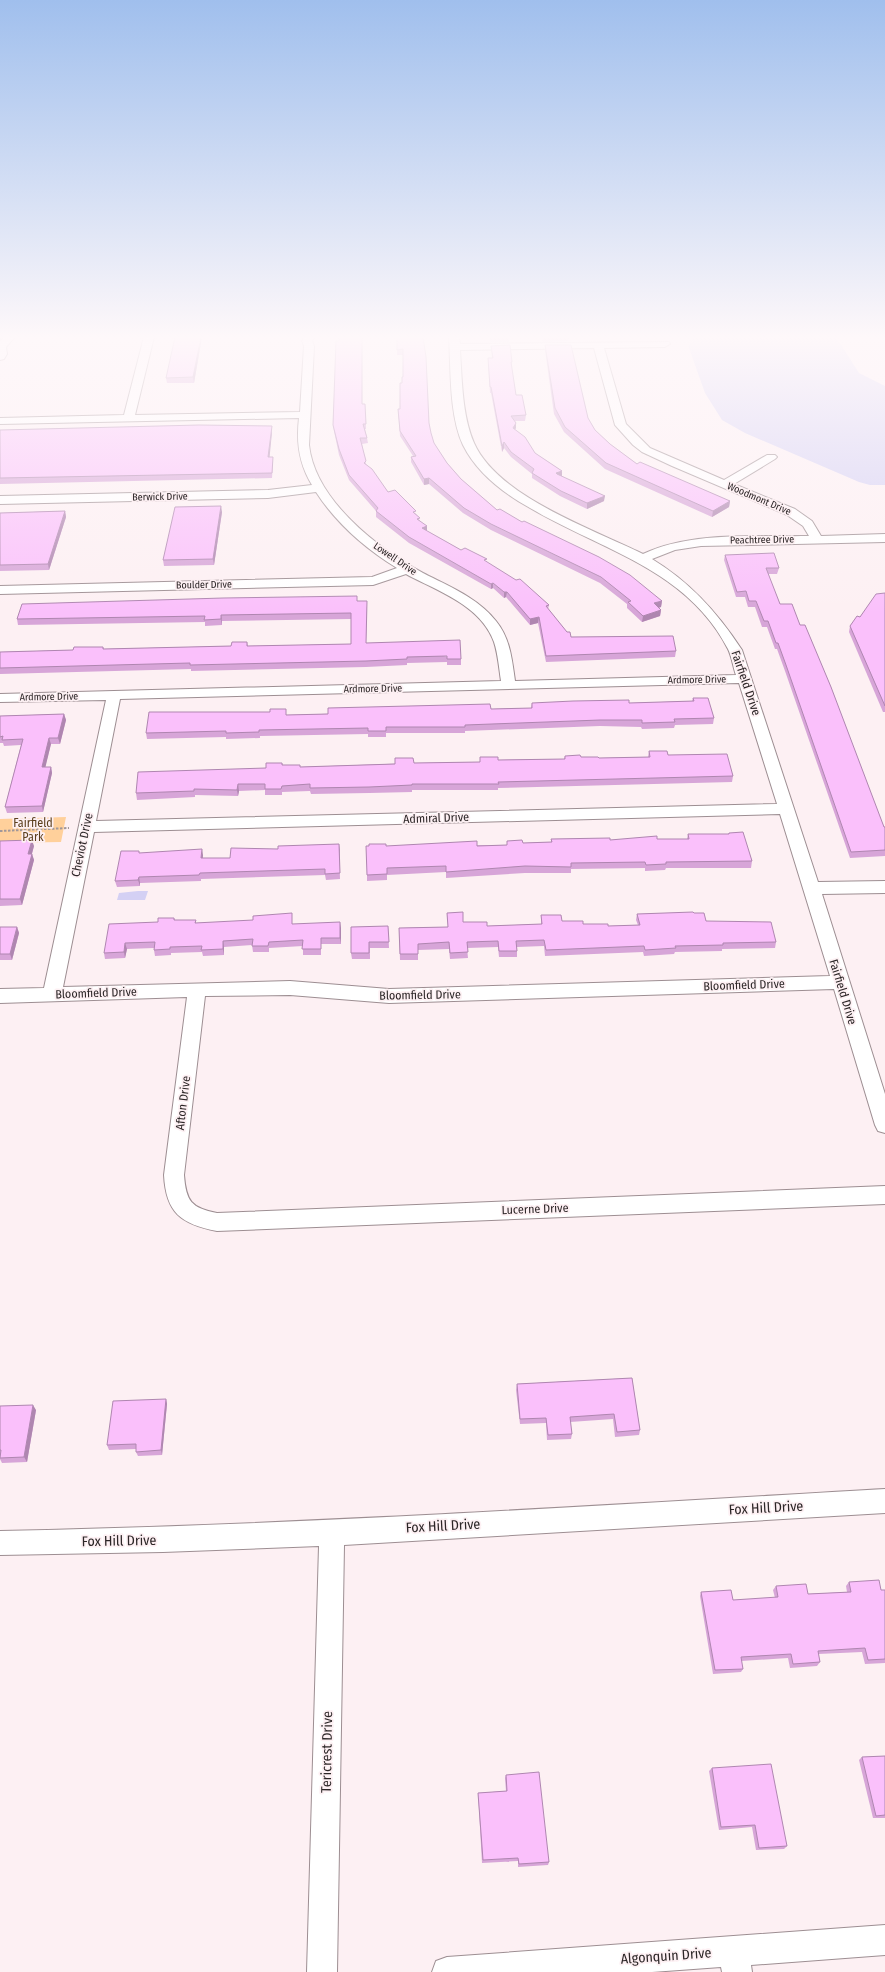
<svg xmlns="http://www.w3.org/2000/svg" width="885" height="1972" font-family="'Fira Sans Condensed',sans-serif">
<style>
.green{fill:#ffd09b}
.water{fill:#d4d0f4}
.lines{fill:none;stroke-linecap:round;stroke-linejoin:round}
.minor-casing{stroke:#9d8e92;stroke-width:2}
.path{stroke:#a19799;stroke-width:2;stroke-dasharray:2.5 1.5;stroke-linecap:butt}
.minor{fill:#fff;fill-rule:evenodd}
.wall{fill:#d7a5d8}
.shaded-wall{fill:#af86b0}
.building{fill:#fac0fb;stroke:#af86b0}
.labels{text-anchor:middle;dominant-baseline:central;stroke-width:3.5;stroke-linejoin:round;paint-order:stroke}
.far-street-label{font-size:10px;fill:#2c2627;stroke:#fdf0f3}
.street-label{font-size:12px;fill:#2c2627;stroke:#fdf0f3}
.park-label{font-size:12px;fill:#5c401e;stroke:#fdf0f3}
.near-street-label{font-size:14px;fill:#2c2627;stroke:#fdf0f3}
</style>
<rect width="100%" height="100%" fill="#fdf0f3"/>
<polygon class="green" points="66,817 61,842 0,843 0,819"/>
<g class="water">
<polygon points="724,337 836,337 859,373 885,386 885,485 870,485 859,482 745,433 722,420 705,393 689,348 691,339"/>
<polygon points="138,891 148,891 145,900 117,900 119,893"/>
</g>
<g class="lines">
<g class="minor-casing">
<g id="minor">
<polygon points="4,337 14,338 6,347 7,354 4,359 0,360 0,341"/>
<path d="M144 337H154L135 415 300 412 304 346 302 341 304 337H314L312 341 314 346 309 445C315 500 377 548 423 573 448 586 477 597 496 621 510 638 512 659 515 681L736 675C733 667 732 657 728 649 687 569 601 550 530 508 503 493 477 473 463 445 449 415 451 370 449 337H459L460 344 669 342 670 344 665 347 604 348 626 424 650 448 724 480 767 455H775L777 457 775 459 734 484 795 509 812 521 821 536 885 534V542L701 546 675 550 652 559C690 582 718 613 742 650L818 882 885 881V893L822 894 885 1094V1133L878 1131 875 1125 834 989 389 1003 290 995 205 996 184 1175C186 1201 191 1208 217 1213L885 1186V1204L217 1231C181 1224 166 1213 164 1175L187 997 0 1003V989L44 988 106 700 0 702V694L501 681C499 668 498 654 494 642 481 605 437 591 406 574L373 585 0 594V586L372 577 397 568C366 549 336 523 316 492L268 498 0 504V496L268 490 312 485C299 464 296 443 299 418L0 424V418L124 415ZM594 348 615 425 633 445 642 452 672 466 787 515 803 526 809 536C756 537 691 531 643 554 593 529 498 497 474 443 462 415 462 380 460 350ZM739 683 777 804 96 821 120 699ZM780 814 830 976 389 989 290 981 63 987 94 832Z"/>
<path d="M885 1489V1513L344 1545 337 1972H307L319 1546 163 1552 0 1555V1531C295 1525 590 1506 885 1489Z"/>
<polygon points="885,1925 885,1955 751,1965 752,1972 722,1972 721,1967 652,1972 432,1972 436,1961 447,1957"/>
</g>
</g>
<polyline class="path" points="0,831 69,828"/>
<use href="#minor" class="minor"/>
</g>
<g class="wall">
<polygon points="202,337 194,383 167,383 166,378"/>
<polygon points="397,337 423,337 429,423 431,433 434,443 447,463 461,479 497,510 522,522 662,601 661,607 659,608 661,610 660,616 642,622 627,608 627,604 600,583 491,530 463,513 429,484 424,485 411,462 411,457 413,456 400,436 398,409 400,409 402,383 403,377 403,355 397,355"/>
<rect x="490" y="337" width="19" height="5"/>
<polygon points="542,337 569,337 568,341 543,342"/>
<polygon points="339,341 362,400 362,404 365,404 366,429 365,429 367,438 368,443 362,444 366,464 388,492 416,514 420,521 427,526 427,531 461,550 486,562 549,605 548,609 571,637 676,651 675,657 546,662 538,623 530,625 506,597 504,598 493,588 491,589 409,543 376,517 376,511 349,480 339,455 334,431 333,425"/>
<polygon points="545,345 595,430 610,444 637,464 730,501 729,507 712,517 605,469 564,432 554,414 545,350"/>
<polygon points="491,346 512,362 512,368 511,368 516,395 526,415 525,421 515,421 516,423 516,428 515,430 535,453 562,471 562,476 604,501 587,509 560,496 532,478 532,474 511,457 504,448 502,452 491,393 490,393 488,358 492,358"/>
<polygon points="0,430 272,432 269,457 273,463 272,478 0,484"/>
<polygon points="65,511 66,517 49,570 0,571 0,513"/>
<polygon points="222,512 214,565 164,566 163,560"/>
<polygon points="725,555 779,568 777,574 768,574 780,604 800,625 884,827 885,827 885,856 850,858 785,671 777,649 775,649 767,627 762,627 755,607 748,607 745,597 736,597 724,560"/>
<polygon points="885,593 885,712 883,712 849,632 850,626"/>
<polygon points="357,596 357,601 367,607 366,643 461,659 461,665 447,665 447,662 407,663 407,665 366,667 191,671 191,669 0,674 0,652 73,650 103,647 104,649 231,646 247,642 248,646 351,644 351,619 222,621 222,625 205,626 205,622 18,625 17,619"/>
<polygon points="693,698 714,718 713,724 675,725 674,728 642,729 641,727 600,726 465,731 465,733 386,733 386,737 368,737 368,734 260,736 260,738 226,739 226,737 147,739 146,733 286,709 286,715 531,708 532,703 629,703 692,701"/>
<polygon points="64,714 66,720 60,744 51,744 45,767 51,767 52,773 43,812 7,813 5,807 21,745 4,746 3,743 0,743 0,716"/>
<polygon points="649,751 668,755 733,776 732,782 498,788 498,790 412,790 412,792 369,793 311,794 310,791 282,792 282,795 265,795 265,790 239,791 238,796 195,795 195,797 137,800 136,793 266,768 282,763 283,765 300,767 414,763 480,762 480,757 498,760 564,759 565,756 599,758 648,757"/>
<polygon points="729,833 752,861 751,868 666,868 665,870 645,871 645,868 571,869 571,873 525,873 446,878 446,872 387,875 387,880 367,881 367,875 386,846 507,845 507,841 523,843 551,842 551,839 610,840 687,839 688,834 728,834"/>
<polygon points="0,841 34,846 32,854 34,860 22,905 0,906"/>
<polygon points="339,844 340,879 326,880 325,875 201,879 201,881 140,883 140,886 117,887 115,881 140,853 203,855 203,858 230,858 278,849"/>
<polygon points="447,913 463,922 487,926 541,924 541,915 562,921 583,924 608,926 638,925 636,920 637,914 694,913 706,921 776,942 775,948 722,949 722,951 675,952 674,954 644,956 643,952 545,956 544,946 517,947 517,957 499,957 498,947 467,948 468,958 450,959 449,949 418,950 418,960 400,960 399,928 448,927"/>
<polygon points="174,918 175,920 196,920 196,923 292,920 292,924 341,928 341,944 321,944 321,955 303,955 303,946 269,948 269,952 253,952 252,945 224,947 224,955 203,956 202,952 171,953 171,955 155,956 154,950 154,948 127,949 125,958 105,959 104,953 158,922"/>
<polygon points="388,926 389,948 370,948 370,959 352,959 351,953"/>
<polygon points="0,927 17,927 19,933 12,960 0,960"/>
<polygon points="632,1378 640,1430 639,1435 615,1437 613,1419 570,1422 572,1434 571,1439 547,1440 546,1423 520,1424 516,1390 517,1384"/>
<polygon points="166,1399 167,1404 162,1455 138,1456 136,1452 136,1449 109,1450 107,1445"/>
<polygon points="0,1406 36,1410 27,1462 2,1463 0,1459"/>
<polygon points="849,1582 881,1590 885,1590 885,1663 865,1664 862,1652 818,1654 820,1662 817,1666 790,1668 788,1658 741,1661 743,1669 741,1672 713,1674 700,1596 701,1592 733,1600 775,1598 773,1590 776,1586 808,1594 847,1592 846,1586"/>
<polygon points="885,1756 885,1818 873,1818 859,1760 862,1757"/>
<polygon points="712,1768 787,1846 784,1849 756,1850 752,1827 719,1830 709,1771"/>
<polygon points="506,1775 549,1862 548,1865 518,1867 518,1861 482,1863 478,1793 506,1791 505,1778"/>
</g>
<g class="shaded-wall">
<polygon points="201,337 202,337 194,383 193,377"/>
<polygon points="516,423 516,428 512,433 513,428"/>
<polygon points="272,426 272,432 269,463 268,457"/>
<polygon points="504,442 504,448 502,452 502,446"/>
<polygon points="562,471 562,476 556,478 556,473"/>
<polygon points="429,478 429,484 424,485 424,479"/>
<polygon points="605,496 604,501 587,509 587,503"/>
<polygon points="730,501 729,507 712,517 713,511"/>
<polygon points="221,506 222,512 214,565 213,559"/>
<polygon points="65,511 66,517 49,570 48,564"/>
<polygon points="427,526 427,532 422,528"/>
<polygon points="493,583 493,588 491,589 491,584"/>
<polygon points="504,592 507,592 506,597 504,598"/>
<polygon points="662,601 661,607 653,609 654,603"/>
<polygon points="661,610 660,616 642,622 643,616"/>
<polygon points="221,615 222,621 222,625 221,619"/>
<polygon points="539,617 538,623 530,625 530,619"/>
<polygon points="64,714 66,720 60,744 58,738"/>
<polygon points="49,738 51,744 44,773 42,767"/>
<polygon points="51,767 52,773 43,812 42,806"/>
<polygon points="238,784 239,791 238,796 237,790"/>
<polygon points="32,840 34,846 30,860 28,854"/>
<polygon points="339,844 340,850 340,879 340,873"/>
<polygon points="202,849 203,855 202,864 201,858"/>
<polygon points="32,854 34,860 22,905 20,899"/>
<polygon points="139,877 140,883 140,886 138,880"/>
<polygon points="340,922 341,928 341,944 340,938"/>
<polygon points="17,927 19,933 12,960 10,954"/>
<polygon points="223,941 224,947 224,955 223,949"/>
<polygon points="125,943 127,949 125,958 124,952"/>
<polygon points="166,1399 167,1404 162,1455 161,1450"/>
<polygon points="33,1405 36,1410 27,1462 24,1457"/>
</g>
<g class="building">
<polygon points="175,337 201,337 193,377 166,378"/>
<polygon points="339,337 362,337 362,404 365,404 366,424 363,424 367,438 360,438 366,461 364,463 372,469 388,492 395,490 416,511 413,512 420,518 417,519 427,526 422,528 461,550 465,548 487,559 484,560 516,580 520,579 549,605 546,606 567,632 570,632 571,637 673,636 676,651 546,656 539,617 530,619 507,592 504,592 493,583 491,584 409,537 376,511 378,508 349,475 339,449 333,425 336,341 339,341"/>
<polygon points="397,337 423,337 426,357 429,423 431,433 434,443 447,463 461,479 497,510 500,509 522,522 524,521 599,557 630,575 662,601 654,603 661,610 643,616 628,602 631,601 601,577 491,524 464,508 429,478 424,479 411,457 416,456 400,431 398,409 400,409 400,383 402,383 402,377 403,377 403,349 397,350"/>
<polygon points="510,345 512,362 511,362 516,395 522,395 526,415 511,416 516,423 513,428 525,437 535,453 562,471 556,473 557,474 605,496 587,503 561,491 532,473 534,469 511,452 504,442 502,446 491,387 490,387 488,358 493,358 491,346"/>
<polygon points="545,345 571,345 588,418 595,430 610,444 637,464 640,462 730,501 713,511 606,463 565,427 555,408"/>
<polygon points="199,425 272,426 268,457 273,457 272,473 0,478 0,430"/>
<polygon points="221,506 213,559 163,560 175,507"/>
<polygon points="65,511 48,564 0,565 0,513"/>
<polygon points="774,553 779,568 766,568 780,604 792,604 800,625 805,625 831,687 884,827 885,827 885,850 851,852 786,665 778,643 776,643 768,621 764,621 756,601 749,601 746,591 737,592 725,555"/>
<polygon points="885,593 885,706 850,626 857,616 860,617 876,594"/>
<polygon points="357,596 357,601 367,601 366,643 460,640 461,659 447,659 447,656 407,657 407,659 366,661 190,665 190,663 0,668 0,652 73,650 74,647 103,647 103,649 231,646 232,642 247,642 247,646 351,644 351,613 221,615 221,619 204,620 205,616 17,619 22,604 223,598"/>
<polygon points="693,698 708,698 714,718 674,719 675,722 642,723 642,720 600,720 465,725 465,727 386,727 386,731 368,731 368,728 259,730 259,732 226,733 226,731 146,733 149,712 270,712 270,709 286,709 286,715 328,714 328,708 490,704 491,709 532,708 532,703 573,701 629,700 629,703 694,701"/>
<polygon points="64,714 58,738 49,738 42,767 51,767 42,806 5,807 23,739 2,740 3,736 0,737 0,716"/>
<polygon points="649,751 667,751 668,755 727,754 733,776 498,782 499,784 412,784 412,785 369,787 310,788 310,784 282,786 281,789 265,789 265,784 238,784 237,790 194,789 194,791 136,793 138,772 266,768 266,763 282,763 282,765 300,765 300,767 395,764 395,758 413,758 414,763 480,762 480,757 498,757 498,760 565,759 565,756 580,755 581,757 598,757 599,758 650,757"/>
<polygon points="743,832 752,861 666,862 666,864 646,865 645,862 571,863 571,867 525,866 446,872 446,866 387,868 387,874 367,875 366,846 369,846 369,844 386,844 386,846 477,841 477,846 507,845 507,841 522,840 523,843 552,842 551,839 610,838 610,840 657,836 657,839 689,839 688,834 729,834 729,833"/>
<polygon points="32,840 28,854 32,854 20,899 0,899 0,841"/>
<polygon points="339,844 340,873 325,874 325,869 200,873 199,875 139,877 138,880 115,881 121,851 139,851 139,853 202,849 201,858 230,858 231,848 278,849 278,846"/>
<polygon points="463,912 463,922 487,922 487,926 542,924 541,915 561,915 562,921 583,921 583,924 608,924 608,926 640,925 637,914 693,912 694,913 704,913 706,921 771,922 776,942 723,943 723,945 675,946 676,948 645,950 644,946 546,950 544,940 516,941 517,951 499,951 498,941 467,942 468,952 450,953 449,942 418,944 418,954 400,954 399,928 448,927 447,913"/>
<polygon points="292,913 292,924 340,922 340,938 321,938 321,949 302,949 303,940 269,942 268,946 252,946 253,939 223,941 223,949 201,950 202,946 170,947 170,949 154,950 155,942 125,943 124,952 104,953 109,924 158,922 158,918 174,918 174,920 196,920 195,923 253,920 253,916"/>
<polygon points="388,926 389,942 369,942 369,953 351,953 351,927"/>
<polygon points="0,927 17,927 10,954 0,954"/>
<polygon points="632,1378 640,1430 617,1432 614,1414 570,1417 572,1434 548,1435 546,1418 520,1419 517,1384"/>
<polygon points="166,1399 161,1450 136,1452 136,1444 107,1445 113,1401"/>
<polygon points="33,1405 24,1457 0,1458 1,1450 0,1450 0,1406"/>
<polygon points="879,1580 881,1590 885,1590 885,1659 868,1660 865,1648 818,1651 820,1662 793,1664 791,1654 741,1657 743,1669 715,1670 701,1592 731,1590 733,1600 778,1597 776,1586 806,1584 808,1594 851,1592 849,1582"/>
<polygon points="885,1756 885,1815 876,1816 862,1757"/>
<polygon points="771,1764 787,1846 759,1848 755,1825 721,1827 712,1768"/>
<polygon points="539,1772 549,1862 519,1864 518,1858 483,1860 478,1793 507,1791 506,1775"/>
</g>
<linearGradient id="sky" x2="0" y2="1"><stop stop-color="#a0bfed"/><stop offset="0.55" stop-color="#fef8fa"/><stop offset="1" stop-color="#fef8fa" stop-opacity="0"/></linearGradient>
<rect width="885" height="613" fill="url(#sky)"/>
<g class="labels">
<g class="far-street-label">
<text transform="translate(160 497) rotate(-1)">Berwick Drive</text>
<text transform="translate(759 499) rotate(23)">Woodmont Drive</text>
<text transform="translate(762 540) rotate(-1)">Peachtree Drive</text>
<text transform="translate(395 559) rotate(34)">Lowell Drive</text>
<text transform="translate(204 585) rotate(-1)">Boulder Drive</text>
<text transform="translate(697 680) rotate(-1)">Ardmore Drive</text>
<text transform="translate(373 689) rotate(-1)">Ardmore Drive</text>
<text transform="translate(49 697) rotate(-1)">Ardmore Drive</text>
</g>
<g class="street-label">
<text transform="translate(746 683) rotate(71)">Fairfield Drive</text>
<text transform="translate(436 818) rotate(-2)">Admiral Drive</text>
<text transform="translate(82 845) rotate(-78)">Cheviot Drive</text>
<text transform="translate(744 985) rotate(-2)">Bloomfield Drive</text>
<text transform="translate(843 992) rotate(73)">Fairfield Drive</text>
<text transform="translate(96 993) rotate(-2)">Bloomfield Drive</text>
<text transform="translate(420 995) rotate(-1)">Bloomfield Drive</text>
<text transform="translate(183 1103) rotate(-83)">Afton Drive</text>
<text transform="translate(535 1209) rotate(-2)">Lucerne Drive</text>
</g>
<g class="park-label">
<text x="33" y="823">Fairfield<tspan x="33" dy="14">Park</tspan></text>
</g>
<g class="near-street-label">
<text transform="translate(766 1508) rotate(-3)">Fox Hill Drive</text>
<text transform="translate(443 1526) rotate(-3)">Fox Hill Drive</text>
<text transform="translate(119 1541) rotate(-1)">Fox Hill Drive</text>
<text transform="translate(327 1752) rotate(-89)">Tericrest Drive</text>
<text transform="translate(666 1956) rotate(-4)">Algonquin Drive</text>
</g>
</g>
</svg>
